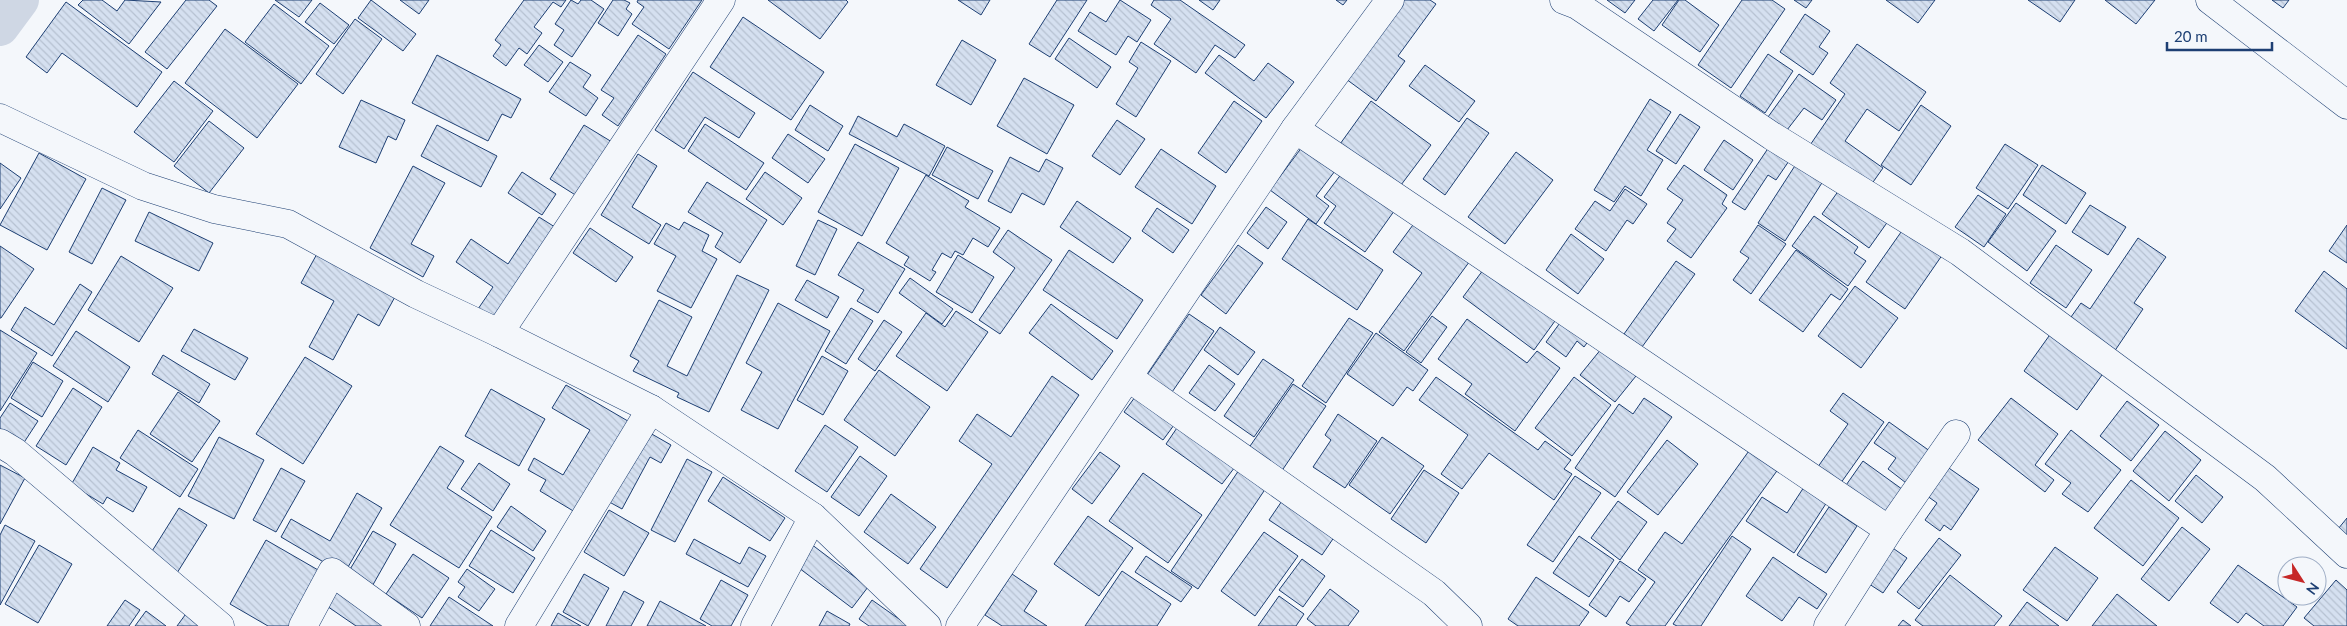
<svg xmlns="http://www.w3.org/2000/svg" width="2347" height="626" font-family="Lato,sans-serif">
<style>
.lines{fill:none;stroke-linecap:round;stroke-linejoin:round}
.canal{stroke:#cfd7e4;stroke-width:38}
.building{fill:url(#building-back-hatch);stroke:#1d3f73}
.minor-casing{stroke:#1d3f73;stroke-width:29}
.minor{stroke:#f4f7fb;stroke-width:28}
</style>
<defs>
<pattern id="building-back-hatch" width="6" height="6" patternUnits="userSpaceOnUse" patternTransform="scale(1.25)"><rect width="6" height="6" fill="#d5e0f0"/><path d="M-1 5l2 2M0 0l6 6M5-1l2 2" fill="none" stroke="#b6c1d1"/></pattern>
</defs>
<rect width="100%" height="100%" fill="#f4f7fb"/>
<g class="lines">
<polyline class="canal" points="0,27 20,0"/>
</g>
<g class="building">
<polygon points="83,0 102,0 117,11 125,0 161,2 129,44 78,5"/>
<polygon points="186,0 209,0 217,6 167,69 145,52"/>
<polygon points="275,0 312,0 299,17"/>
<polygon points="371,0 416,34 403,51 358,18"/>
<polygon points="400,0 429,0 419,14"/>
<polygon points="524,0 566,0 561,7 553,2 534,27 542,33 527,54 519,48 506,66 493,56 501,45 495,40"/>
<polygon points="571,0 578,4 581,0 591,0 604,9 572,57 554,45 564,30 555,24"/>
<polygon points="613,0 624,0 630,3 626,9 632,14 618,36 598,23"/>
<polygon points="638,0 702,0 669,49 632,24 644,7 637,2"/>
<polygon points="768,0 846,0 848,2 820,39"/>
<polygon points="958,0 990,0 981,15"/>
<polygon points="1057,0 1087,0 1050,57 1029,44"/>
<polygon points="1120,0 1151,20 1137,42 1128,36 1116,55 1078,31 1090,12 1106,22"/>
<polygon points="1154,0 1180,0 1245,45 1235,58 1215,45 1196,73 1154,44 1171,19 1151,5"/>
<polygon points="1199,0 1220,0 1213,10"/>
<polygon points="1336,0 1347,0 1343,5"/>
<polygon points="1402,0 1430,0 1436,4 1398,56 1405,61 1376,101 1346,79"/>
<polygon points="1607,0 1635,0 1625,13"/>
<polygon points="1653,0 1678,0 1654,31 1638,19"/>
<polygon points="1679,0 1685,0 1719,25 1700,52 1662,25"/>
<polygon points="1742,0 1772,0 1785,9 1731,88 1698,65"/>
<polygon points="1794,0 1812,0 1806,8"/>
<polygon points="1886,0 1935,0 1918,23"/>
<polygon points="2028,0 2075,0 2060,22"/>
<polygon points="2105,0 2155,0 2136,24"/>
<polygon points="2272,0 2289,0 2283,8"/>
<polygon points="66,2 162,72 137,107 62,53 47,73 26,57"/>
<polygon points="320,3 349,25 334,44 305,22"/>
<polygon points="274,4 329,46 301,84 245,42"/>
<polygon points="1805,14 1830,31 1819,47 1828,53 1813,75 1780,52"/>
<polygon points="743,17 824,72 791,120 710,67"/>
<polygon points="355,19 382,39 343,94 316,74"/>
<polygon points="225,29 298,84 257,138 185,83"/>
<polygon points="638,35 666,54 618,126 602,115 614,98 601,90"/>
<polygon points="1069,38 1111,67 1097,88 1055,59"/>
<polygon points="962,40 996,60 971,105 936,85"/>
<polygon points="1141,42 1171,61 1136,117 1116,104 1138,68 1129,62"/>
<polygon points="1857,44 1926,92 1899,131 1867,109 1845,141 1883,168 1866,192 1806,151 1845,94 1830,83"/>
<polygon points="539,45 563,62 548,82 524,65"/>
<polygon points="1768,54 1793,71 1765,113 1740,96"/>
<polygon points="437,55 521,99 511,118 502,114 488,141 412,103"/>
<polygon points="1219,55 1254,81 1268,63 1294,82 1266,118 1205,73"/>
<polygon points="570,62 591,75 583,87 598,98 586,116 549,92"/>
<polygon points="1425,65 1475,101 1459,122 1409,86"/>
<polygon points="693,72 755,113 739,138 705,117 684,149 655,130"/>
<polygon points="1799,74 1836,100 1822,120 1804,108 1787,130 1768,117"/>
<polygon points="1024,78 1074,105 1047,154 997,126"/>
<polygon points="174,81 213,111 174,162 134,132"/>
<polygon points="1650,99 1671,112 1647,150 1663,160 1641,196 1625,186 1614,202 1594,190"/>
<polygon points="361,100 405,120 396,140 388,136 376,163 339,147"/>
<polygon points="1234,101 1262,121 1226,173 1198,153"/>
<polygon points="1371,101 1431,145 1401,185 1378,168 1371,178 1335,151"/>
<polygon points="810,105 843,126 828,151 795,130"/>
<polygon points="1921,105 1951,126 1911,185 1881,165"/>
<polygon points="1680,114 1700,127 1676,164 1656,151"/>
<polygon points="858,116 897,137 904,124 945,146 929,176 849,134"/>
<polygon points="1467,118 1489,133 1445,195 1423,179"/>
<polygon points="1117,120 1145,139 1120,175 1092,156"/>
<polygon points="209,121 244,148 209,193 174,166"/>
<polygon points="705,124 764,163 746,190 688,151"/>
<polygon points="437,125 497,156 481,187 421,156"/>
<polygon points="584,125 612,142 577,196 550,179"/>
<polygon points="788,134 825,159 808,183 772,158"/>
<polygon points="1724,140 1753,160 1733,190 1704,170"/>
<polygon points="1305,143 1338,167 1316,196 1329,206 1316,224 1270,190"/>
<polygon points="855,144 899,168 862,236 818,212"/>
<polygon points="1771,144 1791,158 1776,180 1768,175 1745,210 1732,202"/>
<polygon points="2005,144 2038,165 2008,209 1976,188"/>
<polygon points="947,147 993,171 978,199 932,175"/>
<polygon points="1161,149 1216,186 1192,224 1135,187"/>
<polygon points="1516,152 1553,180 1505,244 1468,217"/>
<polygon points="39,153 86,179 47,250 0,225"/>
<polygon points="638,154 657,166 632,207 661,225 649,244 601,215"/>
<polygon points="1010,157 1039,172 1046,159 1063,168 1044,205 1022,193 1011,213 988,201"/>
<polygon points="1798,161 1825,178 1785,241 1758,223"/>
<polygon points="0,163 21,178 0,209"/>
<polygon points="1684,165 1727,195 1722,204 1727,208 1691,258 1667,241 1676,229 1667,223 1683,200 1667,189"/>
<polygon points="2042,165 2086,193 2066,224 2023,195"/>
<polygon points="413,166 445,183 411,244 434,256 423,277 370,248"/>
<polygon points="1345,169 1397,207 1365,252 1324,223 1336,206 1324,197"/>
<polygon points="522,172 556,194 542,215 508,193"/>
<polygon points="765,172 802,198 783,225 746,199"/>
<polygon points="926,175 969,201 965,207 1000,228 988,247 973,238 963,255 955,251 951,258 942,253 932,270 936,272 930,281 904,265 909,257 886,243"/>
<polygon points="707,182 767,220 740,263 715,247 723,233 688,212"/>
<polygon points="1844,183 1891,217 1869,248 1822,214"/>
<polygon points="102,188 126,200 92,264 69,252"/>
<polygon points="1625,189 1647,204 1633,224 1627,220 1606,251 1575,229 1595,201 1610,211"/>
<polygon points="1978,195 2006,214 1984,247 1955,227"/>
<polygon points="1077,201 1131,238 1113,263 1060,227"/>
<polygon points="2016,203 2056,231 2027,271 1988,242"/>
<polygon points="2090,205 2126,227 2108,255 2072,232"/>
<polygon points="1266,207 1287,222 1268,249 1247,233"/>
<polygon points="1157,208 1189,230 1173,253 1142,231"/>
<polygon points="149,212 213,243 199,271 135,241"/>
<polygon points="1421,214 1475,254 1404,351 1379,332 1422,273 1393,252"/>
<polygon points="1814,216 1858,247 1854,253 1866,261 1848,286 1792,246"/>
<polygon points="539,217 558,229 497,321 478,309 493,287 456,262 471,239 508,264"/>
<polygon points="1308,219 1383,270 1357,310 1282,259"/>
<polygon points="818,220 837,229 815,275 796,266"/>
<polygon points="684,222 709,235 702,251 717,259 691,308 657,291 676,256 654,244 666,223 679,230"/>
<polygon points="1758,225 1786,244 1751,294 1733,280 1749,258 1740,252"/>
<polygon points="1906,225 1945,251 1905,309 1866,282"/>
<polygon points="2347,225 2347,263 2329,251"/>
<polygon points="590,228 633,257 616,282 573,253"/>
<polygon points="1008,230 1052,260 1000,334 979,320 1015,268 993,252"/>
<polygon points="1571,234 1604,259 1578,294 1546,270"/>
<polygon points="2138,238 2166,257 2134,303 2143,309 2112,355 2066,324 2081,303 2090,309"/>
<polygon points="858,242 905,269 878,313 857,301 864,290 838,275"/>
<polygon points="1238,245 1263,263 1226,314 1201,295"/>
<polygon points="2056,245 2092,270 2066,308 2030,283"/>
<polygon points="0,246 34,269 1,318 0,318"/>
<polygon points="1069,250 1143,300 1117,339 1043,290"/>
<polygon points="1796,250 1848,289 1840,300 1831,294 1803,332 1759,300"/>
<polygon points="318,252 396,295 379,326 358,314 333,360 309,347 334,301 301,283"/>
<polygon points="958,255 994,277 972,313 936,292"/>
<polygon points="121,256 173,288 139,342 88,310"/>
<polygon points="1676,261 1695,274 1642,347 1624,334"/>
<polygon points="1489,262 1560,314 1534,350 1463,297"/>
<polygon points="2324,271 2347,289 2347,349 2295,311"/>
<polygon points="737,275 769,290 709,412 677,397 679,393 633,371 639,361 630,356 659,300 692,317 667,366 687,376"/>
<polygon points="910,278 953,309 942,324 899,293"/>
<polygon points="807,280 839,297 827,318 795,300"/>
<polygon points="80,284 92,292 52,356 11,330 25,307 54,325"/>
<polygon points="1855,286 1898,318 1861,368 1818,336"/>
<polygon points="778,303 830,331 778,429 741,410 762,372 746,363"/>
<polygon points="1051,304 1113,351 1092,380 1029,333"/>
<polygon points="851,308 873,321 846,364 825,351"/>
<polygon points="956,311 988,332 947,391 896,356 926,313 945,327"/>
<polygon points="1189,314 1214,331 1170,395 1145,378"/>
<polygon points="1432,316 1447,327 1421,363 1406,352"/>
<polygon points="1565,316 1592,336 1584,347 1577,341 1566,357 1546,342"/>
<polygon points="1349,318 1373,333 1326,403 1302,386"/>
<polygon points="1467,319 1527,363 1537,351 1560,368 1515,431 1465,394 1472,384 1438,359"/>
<polygon points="884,320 902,332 875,371 858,359"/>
<polygon points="1220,327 1255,352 1238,375 1204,350"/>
<polygon points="194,329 248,358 235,380 181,351"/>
<polygon points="2054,329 2107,368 2077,410 2024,371"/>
<polygon points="0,330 37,353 0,411"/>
<polygon points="76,331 130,367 108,402 53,366"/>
<polygon points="1376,333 1428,370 1413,391 1407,387 1393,406 1347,374"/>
<polygon points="1606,343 1640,371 1615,402 1580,375"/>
<polygon points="163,355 210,384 199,403 152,374"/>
<polygon points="822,356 848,371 823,415 797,400"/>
<polygon points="305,357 352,386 303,464 256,434"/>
<polygon points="1263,359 1294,380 1254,437 1224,416"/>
<polygon points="33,362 63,381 42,417 11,398"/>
<polygon points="1209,365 1235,384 1215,411 1189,393"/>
<polygon points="879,370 930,407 895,456 844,420"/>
<polygon points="1052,376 1079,395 947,588 920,569 992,464 959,441 977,414 1011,437"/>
<polygon points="1436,377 1538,450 1545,441 1571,460 1564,469 1572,474 1554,500 1489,453 1462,489 1441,474 1468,435 1419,400"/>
<polygon points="1574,377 1611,405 1572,456 1535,428"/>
<polygon points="1293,384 1326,406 1281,472 1248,449"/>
<polygon points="566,385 633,424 580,515 540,491 546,480 528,470 534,458 563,475 590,430 552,408"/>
<polygon points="73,388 102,407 66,465 36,446"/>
<polygon points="491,389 545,419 519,466 465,436"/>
<polygon points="178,392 220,421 192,462 150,434"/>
<polygon points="1138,393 1177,421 1163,440 1124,412"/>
<polygon points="1843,393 1884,422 1838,487 1815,471 1848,424 1830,411"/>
<polygon points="1644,398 1672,417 1615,497 1575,468 1619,404 1633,414"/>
<polygon points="2011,398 2058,434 2035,465 2054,480 2045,492 1978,440"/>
<polygon points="2127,401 2159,425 2131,461 2100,436"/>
<polygon points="10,403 38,421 23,444 0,430 0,418"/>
<polygon points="1338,414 1377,441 1345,488 1313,467 1331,440 1325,435"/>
<polygon points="1181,422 1238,463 1222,484 1166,444"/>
<polygon points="1889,422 1934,454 1910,486 1888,469 1896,458 1874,443"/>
<polygon points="825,425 858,447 827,492 795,471"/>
<polygon points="643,429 671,445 661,463 650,457 622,509 604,499"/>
<polygon points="138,430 198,469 180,497 120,458"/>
<polygon points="2071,430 2121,470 2088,512 2062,494 2071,483 2045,464"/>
<polygon points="2165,431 2201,460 2169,501 2133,471"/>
<polygon points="219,437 264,460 234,519 188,496"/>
<polygon points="1382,437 1424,466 1390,514 1349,485"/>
<polygon points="1667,440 1698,464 1658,515 1627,492"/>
<polygon points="440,446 464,461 447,488 492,517 459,568 390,525"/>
<polygon points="93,447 120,463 116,470 147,487 133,512 107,497 103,504 71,485"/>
<polygon points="1751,448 1779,468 1665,626 1631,626 1626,623 1655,582 1638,570 1665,532 1682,544"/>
<polygon points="1100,452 1120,466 1092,504 1072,489"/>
<polygon points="860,456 887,476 859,516 831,497"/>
<polygon points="687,459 712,472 675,542 651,530"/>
<polygon points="1863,461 1906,492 1887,519 1844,488"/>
<polygon points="479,463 510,484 493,511 461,489"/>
<polygon points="1943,464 1979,489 1951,530 1944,525 1940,531 1925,520 1937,503 1923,493"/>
<polygon points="0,465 25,478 0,524"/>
<polygon points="1241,467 1268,485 1198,589 1171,571"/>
<polygon points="281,468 305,481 276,532 253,520"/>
<polygon points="1424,470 1459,493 1426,543 1391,519"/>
<polygon points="1143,473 1202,515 1168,563 1109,521"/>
<polygon points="2196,475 2223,497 2202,523 2175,501"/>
<polygon points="1575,476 1601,493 1553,562 1527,545"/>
<polygon points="723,477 785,518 770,541 708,501"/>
<polygon points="2131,480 2179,518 2143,566 2094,528"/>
<polygon points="1804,487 1827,502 1794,553 1746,521 1762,497 1787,513"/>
<polygon points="357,493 382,508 344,574 281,537 291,519 330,541"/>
<polygon points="891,494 936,527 908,564 864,532"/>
<polygon points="1286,495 1339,530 1322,555 1269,520"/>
<polygon points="1618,501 1647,522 1620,560 1591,538"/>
<polygon points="511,506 546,531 533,551 497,527"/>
<polygon points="1829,507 1857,526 1826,573 1797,555"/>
<polygon points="179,508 207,525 177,573 149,556"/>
<polygon points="609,510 649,533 624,576 584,552"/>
<polygon points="1088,516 1133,548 1099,596 1054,564"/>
<polygon points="2347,518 2347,536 2338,529"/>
<polygon points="5,525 35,541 0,605 0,535"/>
<polygon points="2182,527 2210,549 2169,601 2141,579"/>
<polygon points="491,530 535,558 513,593 469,566"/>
<polygon points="373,531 396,544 370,590 346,576"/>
<polygon points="1264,532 1298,556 1255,616 1221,591"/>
<polygon points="1579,536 1614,560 1589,597 1553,573"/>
<polygon points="1732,536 1751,549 1701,626 1677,626 1673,624"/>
<polygon points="1939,538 1961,555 1919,609 1897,592"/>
<polygon points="694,539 740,564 749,547 766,556 748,587 686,554"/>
<polygon points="266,540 325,574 296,626 268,626 230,604"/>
<polygon points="811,544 868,587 852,608 795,565"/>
<polygon points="1887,544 1907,558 1883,593 1863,580"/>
<polygon points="39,545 72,564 38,623 5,604"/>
<polygon points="2055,547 2098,578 2067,621 2023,590"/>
<polygon points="413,554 449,578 422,618 386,594"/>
<polygon points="1146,556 1192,587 1181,602 1135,572"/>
<polygon points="1773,557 1827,594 1817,609 1799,597 1782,621 1746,596"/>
<polygon points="1302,559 1325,576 1303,607 1279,590"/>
<polygon points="1620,561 1646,579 1629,602 1620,596 1606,617 1589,605"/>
<polygon points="2238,565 2297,607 2283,626 2264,626 2246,613 2238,623 2210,603"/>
<polygon points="467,569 495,589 479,611 458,597 465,587 458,582"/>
<polygon points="1122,571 1171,604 1157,626 1085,626"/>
<polygon points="584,574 609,588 588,626 563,612"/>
<polygon points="1012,574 1037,591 1024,611 1047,626 1002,626 985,615"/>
<polygon points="1950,575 2002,616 1994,626 1923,626 1915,620"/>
<polygon points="1536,577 1589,612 1579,626 1518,626 1508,619"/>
<polygon points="721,580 748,595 731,626 712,626 700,619"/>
<polygon points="2336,580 2347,590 2347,626 2314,626 2304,618"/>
<polygon points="334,583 385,626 356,626 321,602"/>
<polygon points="1330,589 1359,611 1348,626 1316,626 1307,619"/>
<polygon points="624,591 644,602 631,626 606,626"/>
<polygon points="2117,594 2157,626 2092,626"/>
<polygon points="1279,596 1304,614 1296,626 1258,626"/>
<polygon points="449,597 493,626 430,626"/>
<polygon points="125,600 140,610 129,626 107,626"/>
<polygon points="872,600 909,626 869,626 859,619"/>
<polygon points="660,601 706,626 647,626"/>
<polygon points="2027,602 2059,626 2009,626"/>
<polygon points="146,611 166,626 135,626"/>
<polygon points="188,611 210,626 177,626"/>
<polygon points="827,611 850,624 849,626 819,626"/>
<polygon points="558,613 581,626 551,626"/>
<polygon points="1903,620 1911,626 1898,626"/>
</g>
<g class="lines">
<g class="minor-casing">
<g id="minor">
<polyline points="1564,0 1577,5 1772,136 1960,252 2265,478 2347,554"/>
<polyline points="2210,0 2347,105"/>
<polyline points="0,118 143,186 214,209 288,224 416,294 499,333 651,409 813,517 927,626"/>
<polyline points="1295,129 1889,530"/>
<polyline points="499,333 721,0"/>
<polyline points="1129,378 1434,593 1468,626"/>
<polyline points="0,443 15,452 220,626"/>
<polyline points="303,626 332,572 406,626"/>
<polyline points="519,626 651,409"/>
<polyline points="755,626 813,517"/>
<polyline points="960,626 1295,129 1390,0"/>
<polyline points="1828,626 1889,530 1956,434"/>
</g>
</g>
<use href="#minor" class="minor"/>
</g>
<g transform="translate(2302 581) rotate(126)"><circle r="24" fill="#f4f7fb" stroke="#9eadc5"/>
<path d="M0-4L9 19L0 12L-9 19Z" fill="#c62828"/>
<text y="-8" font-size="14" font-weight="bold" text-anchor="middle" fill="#1d3f73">N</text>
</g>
<path d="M2167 42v8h105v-8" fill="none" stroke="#1d3f73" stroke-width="2.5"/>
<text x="2174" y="42" font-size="15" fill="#1d3f73" stroke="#f4f7fb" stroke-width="4" paint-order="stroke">20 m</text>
</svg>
